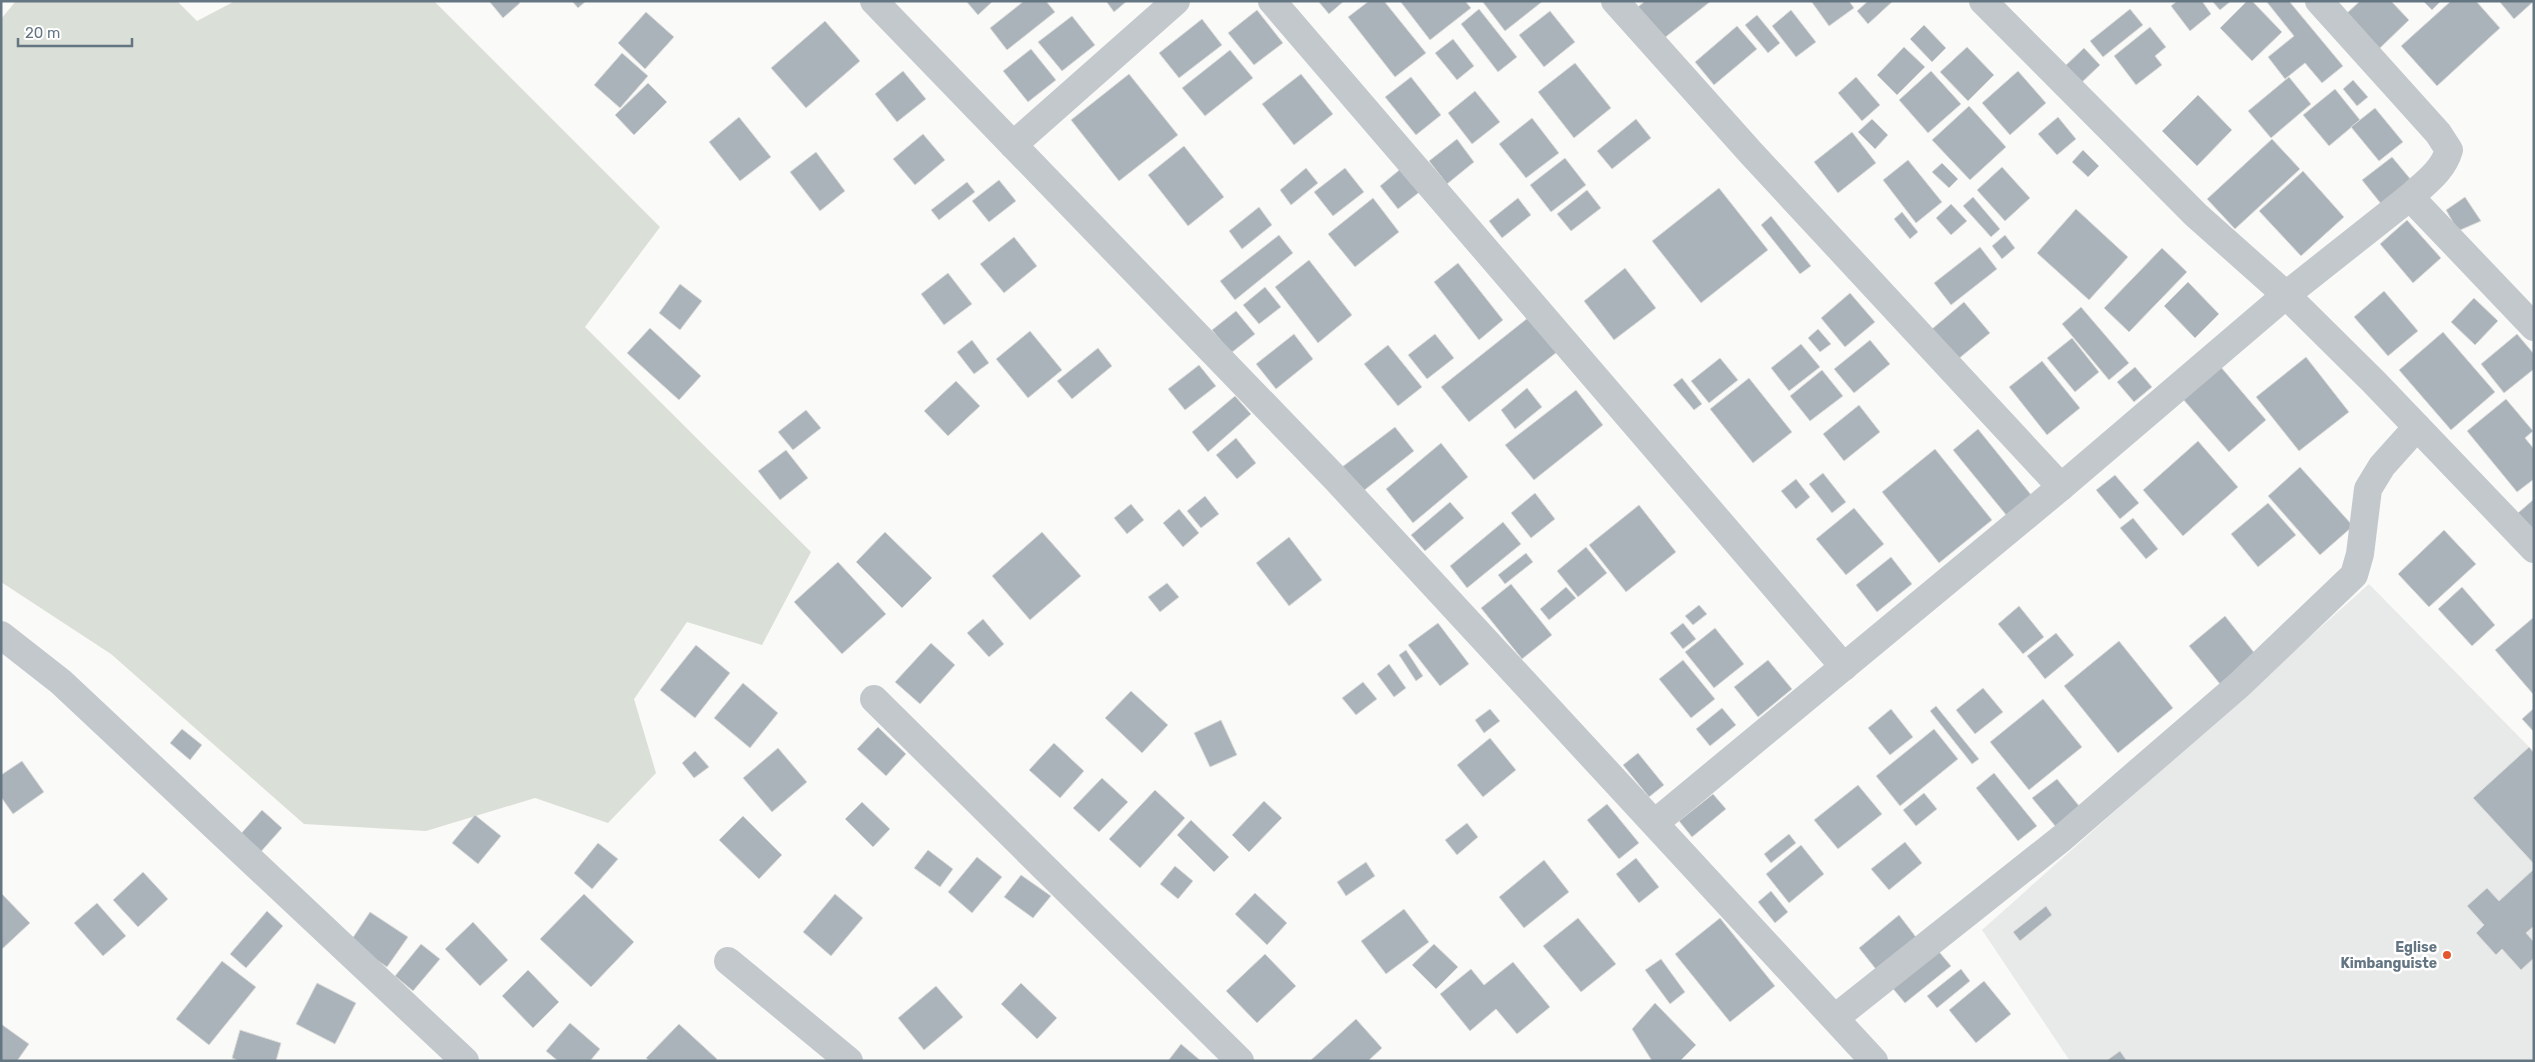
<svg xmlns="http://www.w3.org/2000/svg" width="2535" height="1062" font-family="Rubik,sans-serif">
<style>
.built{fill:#e8e9e9}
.green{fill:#dadfd7}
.building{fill:#aab3b9;stroke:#dcdcda}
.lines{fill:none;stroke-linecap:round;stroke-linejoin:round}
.street{stroke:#c3c8cc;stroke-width:28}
.poi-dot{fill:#e4572e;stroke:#fff;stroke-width:2}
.labels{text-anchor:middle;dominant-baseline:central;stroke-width:5;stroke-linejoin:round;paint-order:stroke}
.poi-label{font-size:14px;font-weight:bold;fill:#657683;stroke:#fff;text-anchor:end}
</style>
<rect width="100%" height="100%" fill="#fafaf8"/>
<polygon class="built" points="2369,584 2534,752 2534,1061 2070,1061 1982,930"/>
<polygon class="green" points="16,1 177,1 197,21 235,1 434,1 660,227 585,327 811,552 762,645 687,622 634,699 656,773 608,823 535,798 426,831 304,824 111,654 1,582 1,19"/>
<g class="building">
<polygon points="489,1 518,1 520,3 503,18"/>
<polygon points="572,1 586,1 578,8"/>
<polygon points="966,1 993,1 978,15"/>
<polygon points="1024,1 1046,1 1055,12 1007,50 990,28"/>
<polygon points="1106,1 1127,1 1114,12"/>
<polygon points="1318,1 1344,1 1329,14"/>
<polygon points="1369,1 1384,1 1426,53 1395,77 1348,17"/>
<polygon points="1400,1 1465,1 1471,8 1430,40"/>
<polygon points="1482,1 1543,1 1505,31"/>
<polygon points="1645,1 1711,1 1663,39 1638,7"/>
<polygon points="1811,1 1849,1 1854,8 1829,26"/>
<polygon points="1868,1 1893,1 1868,24 1857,11"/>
<polygon points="2177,1 2202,1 2211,14 2190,31 2171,6"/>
<polygon points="2212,1 2231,1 2220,10"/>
<polygon points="2247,1 2252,1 2282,32 2252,61 2220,28"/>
<polygon points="2266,1 2289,1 2343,66 2322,83 2305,63 2285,79 2268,57 2294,36"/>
<polygon points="2360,1 2391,1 2409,20 2379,49 2346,14"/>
<polygon points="2423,1 2441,1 2432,10"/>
<polygon points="2451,1 2476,1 2500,28 2437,86 2401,46"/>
<polygon points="2499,1 2534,1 2514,19"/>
<polygon points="1479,9 1517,57 1498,72 1461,24"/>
<polygon points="2130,9 2143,25 2103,57 2090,41"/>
<polygon points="1257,10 1283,43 1254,65 1228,33"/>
<polygon points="1791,10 1816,42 1796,57 1772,26"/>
<polygon points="1550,11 1575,42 1544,67 1519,35"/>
<polygon points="646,12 674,37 645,69 618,43"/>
<polygon points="1757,15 1780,43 1768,53 1745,25"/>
<polygon points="1072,16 1095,45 1062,71 1038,42"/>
<polygon points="1202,19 1222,45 1179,78 1159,53"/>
<polygon points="825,21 860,61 806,108 771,68"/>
<polygon points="1924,25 1946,48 1932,62 1910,39"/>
<polygon points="1737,26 1757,49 1714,85 1695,62"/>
<polygon points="2150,27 2166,47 2155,56 2162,65 2136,85 2114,56"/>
<polygon points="1453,39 1474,66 1457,80 1435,53"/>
<polygon points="1904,47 1925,67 1897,95 1877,75"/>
<polygon points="1967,47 1994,75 1968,101 1940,72"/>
<polygon points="2084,48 2100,65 2079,85 2063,68"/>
<polygon points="1031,49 1056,80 1028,102 1003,71"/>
<polygon points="1230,50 1253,78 1205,116 1182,88"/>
<polygon points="622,53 648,76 620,108 594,85"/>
<polygon points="1575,63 1611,108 1574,138 1538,92"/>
<polygon points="903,71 926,99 897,122 875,94"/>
<polygon points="1931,71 1961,104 1928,133 1899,100"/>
<polygon points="2018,71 2046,103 2010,135 1982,103"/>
<polygon points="1129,74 1178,135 1119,181 1071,120"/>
<polygon points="1301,74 1333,114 1294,145 1262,104"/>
<polygon points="1411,77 1441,115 1416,135 1385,97"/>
<polygon points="1856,77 1880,105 1862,121 1838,93"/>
<polygon points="2289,77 2311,104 2271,138 2248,111"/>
<polygon points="2353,80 2368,97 2357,106 2343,89"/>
<polygon points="648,83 667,102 634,135 615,115"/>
<polygon points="2335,89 2360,120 2329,146 2303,115"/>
<polygon points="1475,91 1500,122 1472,144 1448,113"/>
<polygon points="2198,95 2232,130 2197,166 2162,131"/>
<polygon points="1969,106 2006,147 1970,180 1932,140"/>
<polygon points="2375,108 2403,142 2379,161 2351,127"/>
<polygon points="739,117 771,157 740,181 709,142"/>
<polygon points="2058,117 2076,139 2057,155 2038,134"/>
<polygon points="1532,118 1559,153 1526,178 1499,144"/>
<polygon points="1636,119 1651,138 1612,169 1597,151"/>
<polygon points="1872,119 1888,135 1875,149 1858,132"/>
<polygon points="1852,132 1876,163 1838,193 1814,162"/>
<polygon points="923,134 945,160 915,185 893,159"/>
<polygon points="1457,139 1474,162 1447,184 1429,161"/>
<polygon points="2272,139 2300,169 2235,229 2207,199"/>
<polygon points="1184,146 1224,197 1188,226 1148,175"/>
<polygon points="2083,150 2099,166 2088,177 2072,162"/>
<polygon points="816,152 845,191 820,211 790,172"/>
<polygon points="2392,157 2412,181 2382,205 2362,180"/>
<polygon points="1565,158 1586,185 1551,212 1530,185"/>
<polygon points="1908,160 1942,202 1916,223 1883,180"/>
<polygon points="1942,163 1958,179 1949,188 1932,172"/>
<polygon points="1403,167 1422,190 1398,209 1380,186"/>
<polygon points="2002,167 2030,198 2005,221 1977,190"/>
<polygon points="1306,168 1318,183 1291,205 1280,190"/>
<polygon points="1345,168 1364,192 1333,216 1314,192"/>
<polygon points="2303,171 2344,217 2301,256 2259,211"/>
<polygon points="999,180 1016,201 989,222 972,201"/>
<polygon points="967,182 975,192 939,220 931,210"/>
<polygon points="1719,188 1768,250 1701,303 1652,241"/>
<polygon points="1587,190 1601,208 1571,231 1557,214"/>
<polygon points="1973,197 2000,229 1991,237 1963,206"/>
<polygon points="2465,197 2481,221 2458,231 2446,210"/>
<polygon points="1373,198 1399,232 1355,267 1328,234"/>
<polygon points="1518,198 1531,215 1502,238 1489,221"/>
<polygon points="1951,204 1967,221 1951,235 1936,218"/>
<polygon points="1259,207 1272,225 1242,249 1229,231"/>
<polygon points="2076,209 2128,257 2089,300 2037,253"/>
<polygon points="1902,212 1918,232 1910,239 1894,219"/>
<polygon points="1771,216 1811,266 1800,274 1761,225"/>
<polygon points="2407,220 2441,258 2413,283 2380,244"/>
<polygon points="1279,235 1293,253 1235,300 1220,281"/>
<polygon points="2005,235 2015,248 2002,259 1992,246"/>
<polygon points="1014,237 1037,266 1004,293 980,264"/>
<polygon points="1980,247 1997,269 1951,305 1934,283"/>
<polygon points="2162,248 2187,272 2129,332 2104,308"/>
<polygon points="1309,260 1352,315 1318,343 1275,287"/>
<polygon points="1458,263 1503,320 1479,340 1434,282"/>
<polygon points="1625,268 1656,308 1614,340 1584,301"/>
<polygon points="948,273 972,304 944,325 921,294"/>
<polygon points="2188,282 2219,314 2195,338 2164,306"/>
<polygon points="680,284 702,301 680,330 659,313"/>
<polygon points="1265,287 1281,307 1259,324 1243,305"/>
<polygon points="2384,291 2418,331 2388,356 2354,317"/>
<polygon points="1850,293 1875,322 1845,347 1821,318"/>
<polygon points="2474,298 2498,321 2475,345 2451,322"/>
<polygon points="1964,302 1990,333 1957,360 1932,329"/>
<polygon points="2081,307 2129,363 2109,380 2062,324"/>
<polygon points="1236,311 1255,334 1231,353 1212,330"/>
<polygon points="1529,317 1557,352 1469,422 1441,387"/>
<polygon points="650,328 701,376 679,400 627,353"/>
<polygon points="1818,329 1831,344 1820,352 1808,338"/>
<polygon points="1030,331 1062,370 1028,398 996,359"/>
<polygon points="2443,332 2495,392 2451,430 2399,370"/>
<polygon points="1294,334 1313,359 1276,389 1256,364"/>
<polygon points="1435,334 1454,358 1427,379 1408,355"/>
<polygon points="2517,334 2534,354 2534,369 2504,393 2481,364"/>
<polygon points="2072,338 2099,372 2075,392 2047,358"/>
<polygon points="972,340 989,363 974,374 957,352"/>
<polygon points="1870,340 1890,364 1854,393 1834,369"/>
<polygon points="1801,344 1820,367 1789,391 1771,368"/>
<polygon points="1388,345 1422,387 1398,406 1364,364"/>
<polygon points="1098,348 1112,366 1072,399 1057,381"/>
<polygon points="2306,357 2349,412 2299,451 2256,397"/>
<polygon points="1720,358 1738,380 1709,403 1691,381"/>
<polygon points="2042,361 2080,408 2047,435 2009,387"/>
<polygon points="1199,365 1216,386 1185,410 1168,389"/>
<polygon points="2220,366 2266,420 2229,452 2182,398"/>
<polygon points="2135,367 2152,387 2134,402 2117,382"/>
<polygon points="1822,370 1843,396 1810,421 1790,396"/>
<polygon points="1682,378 1702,404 1694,410 1673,385"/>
<polygon points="1749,378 1792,432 1753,463 1710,409"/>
<polygon points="956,381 980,406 948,436 924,411"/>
<polygon points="1527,388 1542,407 1515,429 1501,410"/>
<polygon points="1576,390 1603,425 1534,480 1505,445"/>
<polygon points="1235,396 1251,414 1208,452 1192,432"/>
<polygon points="2506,399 2533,431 2525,438 2534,449 2534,479 2517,492 2467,431"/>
<polygon points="1859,405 1880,432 1844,461 1823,434"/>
<polygon points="806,410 821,428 793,450 778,432"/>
<polygon points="1395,427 1414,451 1362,492 1342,467"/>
<polygon points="1978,429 2032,496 2007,516 1953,450"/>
<polygon points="1236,438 1256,463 1237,479 1216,455"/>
<polygon points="2198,441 2238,487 2183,536 2143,490"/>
<polygon points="1441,443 1468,477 1413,523 1386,489"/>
<polygon points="1935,449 1992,520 1939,563 1882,492"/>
<polygon points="786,450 808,478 780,500 758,471"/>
<polygon points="2300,467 2353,526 2320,555 2268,496"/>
<polygon points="1823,473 1846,502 1832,513 1809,484"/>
<polygon points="2115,475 2139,503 2120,519 2096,490"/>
<polygon points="1796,479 1810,497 1796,509 1781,491"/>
<polygon points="1535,493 1555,519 1531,538 1511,513"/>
<polygon points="1205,496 1219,514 1201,528 1187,511"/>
<polygon points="2534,499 2534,532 2518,513"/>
<polygon points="1450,502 1464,518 1425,551 1411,535"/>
<polygon points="2268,503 2296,535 2258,567 2231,534"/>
<polygon points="1131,504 1144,520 1127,534 1114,518"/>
<polygon points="1639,505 1676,552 1626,592 1589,545"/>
<polygon points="1854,508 1884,544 1846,575 1816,539"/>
<polygon points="1179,509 1199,533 1183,547 1163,523"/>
<polygon points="2133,518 2158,549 2146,559 2120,528"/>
<polygon points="1503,522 1521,544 1467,588 1450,566"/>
<polygon points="2444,530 2476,564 2429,607 2398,574"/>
<polygon points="885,532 932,578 902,608 856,562"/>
<polygon points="1042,532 1081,576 1030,620 992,576"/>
<polygon points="1289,537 1322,580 1289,606 1256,563"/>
<polygon points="1586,547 1607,573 1578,597 1557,571"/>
<polygon points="1526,553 1533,562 1505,584 1498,575"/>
<polygon points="1891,557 1912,584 1877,612 1856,585"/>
<polygon points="838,562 886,614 842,654 794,602"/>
<polygon points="1167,583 1179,597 1160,612 1148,597"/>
<polygon points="1511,584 1552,635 1522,659 1481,608"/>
<polygon points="1566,587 1576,598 1549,620 1540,609"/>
<polygon points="2462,587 2495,625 2472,646 2438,609"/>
<polygon points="1699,605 1707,614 1693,625 1685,616"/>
<polygon points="2019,606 2044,637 2023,654 1998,624"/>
<polygon points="2225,616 2256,655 2220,684 2189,646"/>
<polygon points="2534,617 2534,694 2533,694 2495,650"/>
<polygon points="983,619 1004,644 989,657 967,633"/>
<polygon points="1438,623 1469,664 1440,686 1408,645"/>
<polygon points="1683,623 1696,639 1683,649 1670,633"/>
<polygon points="1715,628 1744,664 1714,688 1685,652"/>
<polygon points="2056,633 2074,655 2045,679 2027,656"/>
<polygon points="2119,641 2173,708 2118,753 2064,686"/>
<polygon points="931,643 955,665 920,704 895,682"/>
<polygon points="696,645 730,673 695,718 660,690"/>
<polygon points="1406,650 1423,676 1416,681 1399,655"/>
<polygon points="1683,660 1715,699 1691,718 1659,679"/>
<polygon points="1768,660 1792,689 1758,717 1734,687"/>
<polygon points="1389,664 1406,688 1394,697 1377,674"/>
<polygon points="1363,682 1377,699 1356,715 1342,698"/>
<polygon points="743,683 778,713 750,748 714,718"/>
<polygon points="1983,688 2003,712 1975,734 1956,710"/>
<polygon points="1131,691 1168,725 1142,753 1105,718"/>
<polygon points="2043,699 2082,747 2029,790 1990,742"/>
<polygon points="1936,706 1979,759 1972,764 1930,711"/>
<polygon points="1722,708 1736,725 1710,746 1696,729"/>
<polygon points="2534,708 2534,732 2522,719"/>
<polygon points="1490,709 1500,721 1484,733 1475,720"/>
<polygon points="1891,709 1913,737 1890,755 1868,728"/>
<polygon points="1221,720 1237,755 1210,767 1194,733"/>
<polygon points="878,727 906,754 886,776 857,749"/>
<polygon points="182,729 202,745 190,760 170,743"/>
<polygon points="1934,729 1958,759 1900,806 1876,776"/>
<polygon points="1490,738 1516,770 1483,797 1457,765"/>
<polygon points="1054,743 1084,771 1060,798 1029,770"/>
<polygon points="2529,747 2534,753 2534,864 2473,798"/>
<polygon points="778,748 807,782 772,812 743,778"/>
<polygon points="695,751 709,767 694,778 682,763"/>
<polygon points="1638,753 1664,785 1649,797 1623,765"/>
<polygon points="22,761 44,792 13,814 1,797 1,775"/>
<polygon points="1994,773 2037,826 2018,841 1976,788"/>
<polygon points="1102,778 1128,802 1099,832 1073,808"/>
<polygon points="2057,779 2080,807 2056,827 2032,798"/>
<polygon points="1858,785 1882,814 1838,849 1814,820"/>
<polygon points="1155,790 1185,818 1140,868 1109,839"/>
<polygon points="1924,793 1937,809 1916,826 1903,810"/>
<polygon points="1713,794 1726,809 1692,837 1679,821"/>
<polygon points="1264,801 1282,818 1249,852 1232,835"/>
<polygon points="862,802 890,829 873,847 845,819"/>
<polygon points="1607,804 1639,843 1619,859 1587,820"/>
<polygon points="262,810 282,828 258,855 238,837"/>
<polygon points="475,815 501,836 478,864 452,843"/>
<polygon points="743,816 782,855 759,879 719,840"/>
<polygon points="1191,820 1229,857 1214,872 1177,835"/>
<polygon points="1467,823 1478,837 1457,855 1445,840"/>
<polygon points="1789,834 1796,843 1771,863 1764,854"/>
<polygon points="1905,842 1922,863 1889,890 1871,869"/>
<polygon points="598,843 618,859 592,889 574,873"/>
<polygon points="1801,845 1824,874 1789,903 1766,874"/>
<polygon points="928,850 953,869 940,887 914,868"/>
<polygon points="977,857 1002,877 972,913 948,892"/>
<polygon points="1636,858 1659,887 1639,903 1616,874"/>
<polygon points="1544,860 1569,892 1524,928 1499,897"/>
<polygon points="1366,862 1375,876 1346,896 1337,882"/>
<polygon points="1175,866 1193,881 1178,899 1160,884"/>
<polygon points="2534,869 2534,926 2526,933 2534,942 2534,958 2521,970 2502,949 2496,955 2476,933 2484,925 2467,906 2487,888 2499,901"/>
<polygon points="143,872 168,899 138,927 113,900"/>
<polygon points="1021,875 1051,896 1033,918 1004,897"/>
<polygon points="1771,891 1788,912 1775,923 1758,902"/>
<polygon points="1,893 30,923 1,950"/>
<polygon points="1255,893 1287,923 1267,945 1235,914"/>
<polygon points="584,894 634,942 591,987 540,939"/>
<polygon points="835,894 863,918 831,956 803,932"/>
<polygon points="97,903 126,936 103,956 74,923"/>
<polygon points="2046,906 2052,915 2020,941 2013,932"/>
<polygon points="1404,909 1429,942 1386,974 1361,941"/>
<polygon points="267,911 283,926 246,968 230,954"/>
<polygon points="370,912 408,937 387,967 350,942"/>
<polygon points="1899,915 1919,941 1879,973 1859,948"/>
<polygon points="1578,918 1616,964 1581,992 1543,946"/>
<polygon points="1720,918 1775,986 1730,1022 1675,954"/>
<polygon points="473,922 508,960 480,986 445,949"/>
<polygon points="421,944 440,959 413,991 395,976"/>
<polygon points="1434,944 1458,967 1436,989 1412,965"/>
<polygon points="1935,947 1951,966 1905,1003 1889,984"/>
<polygon points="1265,954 1296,986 1257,1023 1226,991"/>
<polygon points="1661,959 1685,992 1670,1004 1645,970"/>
<polygon points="222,961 256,987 209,1045 176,1019"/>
<polygon points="1513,962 1550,1007 1517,1034 1496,1009 1470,1031 1440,994 1471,969 1484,985"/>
<polygon points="1961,969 1970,981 1937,1008 1927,996"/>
<polygon points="528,970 559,1002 533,1028 502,996"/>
<polygon points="1984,981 2011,1014 1976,1043 1949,1010"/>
<polygon points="317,983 356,1003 335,1044 296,1024"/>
<polygon points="1021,983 1057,1018 1037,1039 1001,1004"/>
<polygon points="936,986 963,1017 924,1050 898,1018"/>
<polygon points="1655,1003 1696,1045 1680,1061 1652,1061 1632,1029"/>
<polygon points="1356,1019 1382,1048 1368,1061 1310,1061"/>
<polygon points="570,1023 600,1049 590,1061 558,1061 546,1051"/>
<polygon points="1,1024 29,1044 17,1061 1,1061"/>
<polygon points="679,1024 717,1059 715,1061 650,1061 646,1058"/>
<polygon points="240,1030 281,1043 276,1061 239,1061 232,1058"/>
<polygon points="1181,1044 1201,1061 1168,1061"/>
<polygon points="2120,1051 2127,1061 2106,1061"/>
</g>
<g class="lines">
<g class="street">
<polyline points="874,1 1335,478 1874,1061"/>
<polyline points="1272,1 1844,667"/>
<polyline points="1615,1 1751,153 2061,487"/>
<polyline points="1983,1 2196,215 2286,295 2374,382 2534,549"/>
<path d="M2319 1 2438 133 2449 150C2443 171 2425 183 2410 197L2534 327"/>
<polyline points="1013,145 1176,1"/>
<polyline points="1,635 61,682 465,1061"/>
<polyline points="874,699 1240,1061"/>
<polyline points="1656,822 2061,487 2286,295 2410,197"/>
<polyline points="728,961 849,1061"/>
<polyline points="1835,1018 2062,838 2239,685 2354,575 2360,554 2368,489 2382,466 2417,427"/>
</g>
</g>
<circle class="poi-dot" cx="2447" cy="955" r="5"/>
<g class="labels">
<g class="poi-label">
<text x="2437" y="947">Eglise<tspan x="2437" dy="16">Kimbanguiste</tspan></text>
</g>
</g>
<rect width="2535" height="1062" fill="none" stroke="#657683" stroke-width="5"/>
<path d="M18 38v8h114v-8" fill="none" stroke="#657683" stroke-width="2.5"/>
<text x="25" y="38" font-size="15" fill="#657683" stroke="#ffffff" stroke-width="4" paint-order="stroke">20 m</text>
</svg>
